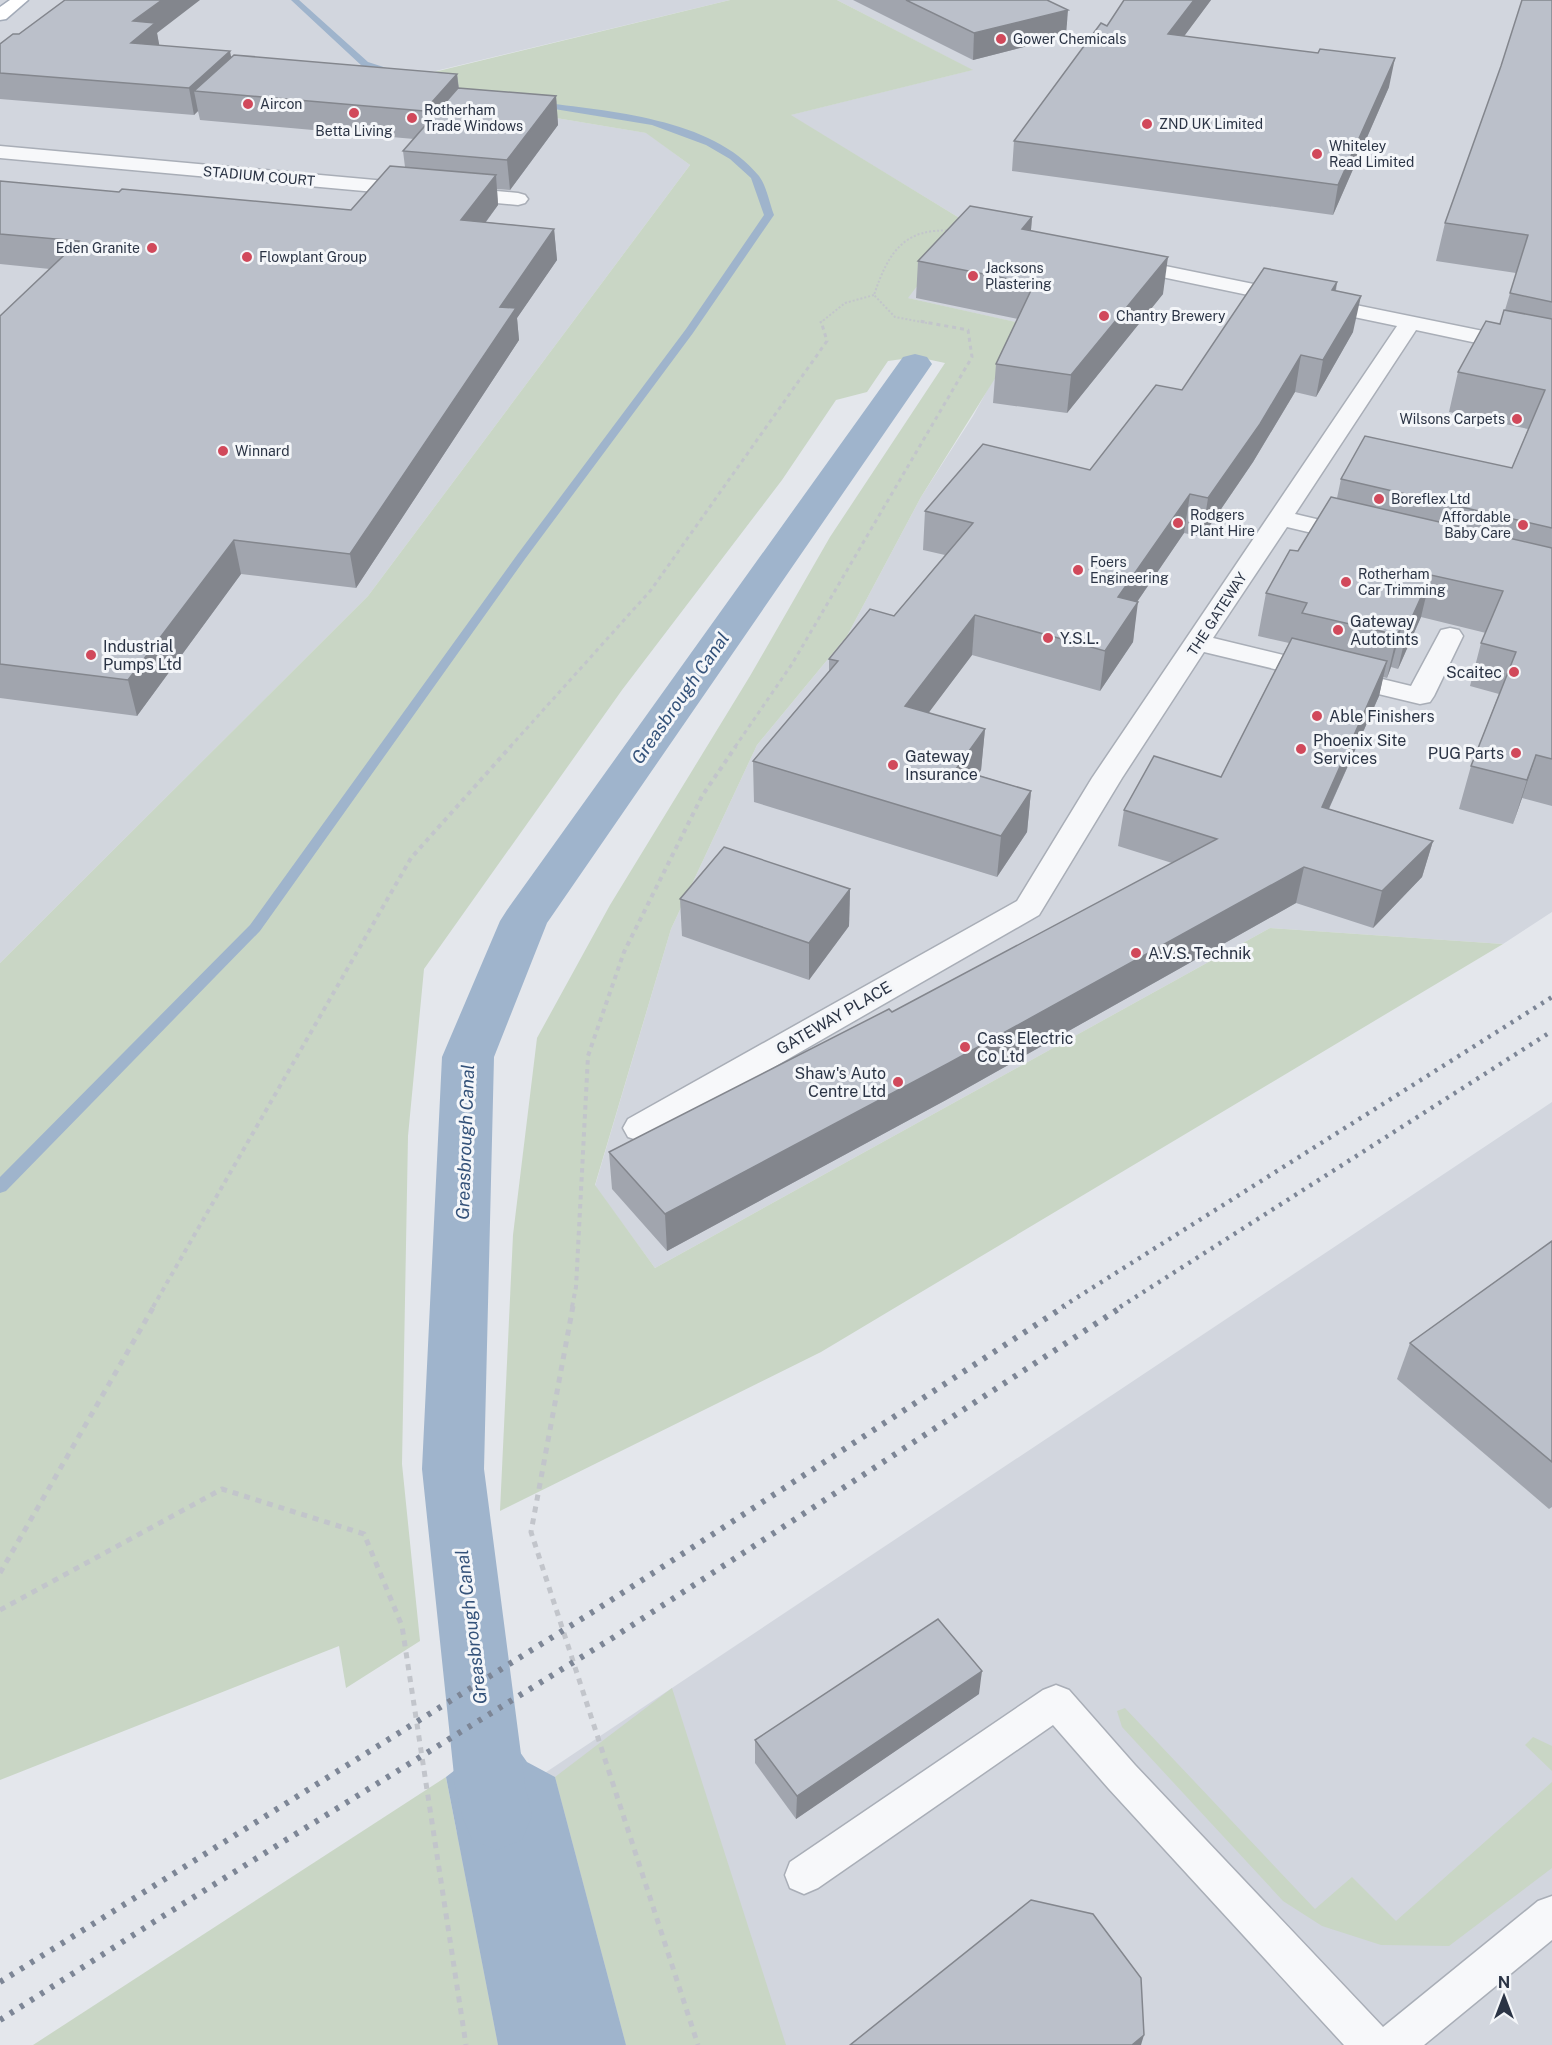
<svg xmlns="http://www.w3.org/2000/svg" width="1552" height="2045" font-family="'Public Sans',sans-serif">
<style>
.built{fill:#d2d6de}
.green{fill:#c9d6c5}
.water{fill:#9fb4cc}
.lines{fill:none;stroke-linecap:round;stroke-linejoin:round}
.stream{fill:#9fb4cc;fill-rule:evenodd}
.canal{fill:#9fb4cc;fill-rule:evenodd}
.lane-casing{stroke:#a9aeb7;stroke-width:3}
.street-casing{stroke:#a9aeb7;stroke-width:3}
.primary-casing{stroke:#a3abb8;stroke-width:3}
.path-far3{stroke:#c2c5cb;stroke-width:2;stroke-dasharray:2 2;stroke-linecap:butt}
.path-far2{stroke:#c2c5cb;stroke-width:3;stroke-dasharray:4 4;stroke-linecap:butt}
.path-far1{stroke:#c2c5cb;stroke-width:4;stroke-dasharray:4.5 4.5;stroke-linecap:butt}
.path{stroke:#c2c5cb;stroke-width:5;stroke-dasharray:6 6;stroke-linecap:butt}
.lane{fill:#f7f8fa;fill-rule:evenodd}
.street{fill:#f7f8fa;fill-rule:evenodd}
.primary{fill:#fff;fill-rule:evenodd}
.rail-far1{stroke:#7d8696;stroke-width:4.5;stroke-dasharray:3 6;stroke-linecap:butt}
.rail{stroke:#7d8696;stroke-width:6;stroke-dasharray:4 8;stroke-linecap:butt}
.wall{fill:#a1a5ae}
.shaded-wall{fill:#83868d}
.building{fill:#bbc0ca;stroke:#83868d;stroke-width:1.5}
.poi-dot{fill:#d1495b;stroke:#f4f6f9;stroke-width:2}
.labels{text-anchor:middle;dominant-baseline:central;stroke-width:6;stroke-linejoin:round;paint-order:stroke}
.far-poi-label{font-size:14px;fill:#2b3445;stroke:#f4f6f9;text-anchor:start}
.far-street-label{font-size:14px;fill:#2b3445;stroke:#f4f6f9}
.poi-label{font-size:16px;fill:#2b3445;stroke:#f4f6f9;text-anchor:start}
.street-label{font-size:16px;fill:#2b3445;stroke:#f4f6f9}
.water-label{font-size:18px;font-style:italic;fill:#34527a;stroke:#f4f6f9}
</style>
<rect width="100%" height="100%" fill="#e4e7ec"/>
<g class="built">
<polygon points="0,0 730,0 386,83 484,106 647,133 690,165 368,596 0,963"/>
<polygon points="837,0 1552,0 1552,912 1503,944 1270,928 655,1268 595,1186 671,929 757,745 847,636 921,497 973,416 1024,324 907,298 966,222 790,115 972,70"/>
<polygon points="1552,1102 1552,2045 138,2045 672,1688"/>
</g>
<g class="green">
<polygon points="730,0 837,0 973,70 791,115 966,222 908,298 1025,324 999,372 921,497 847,636 757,745 671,929 595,1185 655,1268 1270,928 1503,944 821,1352 500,1511 513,1235 537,1038 610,905 750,676 830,537 945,363 917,357 888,361 867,392 836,400 782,480 622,690 424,969 408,1136 402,1464 420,1641 346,1688 339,1646 0,1780 0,963 368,596 690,165 646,133 484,106 385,84"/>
<polygon points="672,1688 786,2045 626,2045 555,1777"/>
<polygon points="1125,1708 1315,1909 1352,1877 1396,1921 1552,1782 1552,1868 1449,1946 1381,1945 1322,1926 1283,1901 1122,1727 1117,1711"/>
<polygon points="1533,1737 1552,1746 1552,1771 1525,1745"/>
<polygon points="446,1777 498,2045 33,2045"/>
</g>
<polygon class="water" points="505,1731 527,1762 555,1777 626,2045 498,2045 446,1777"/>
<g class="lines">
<g class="stream">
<polygon points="291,0 299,0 368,62 399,72 395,74 362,66"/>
<path d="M539 102C607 111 713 118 759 176 767 187 769 202 774 215L693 333 525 559 260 931 6 1191 0 1193V1177L250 925 517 555 686 329 764 215 751 178 730 159 706 145 652 125 536 106V102Z"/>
</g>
<polygon class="canal" points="915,354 927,357 932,364 547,923 494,1057 484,1469 525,1785 532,1816 522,1840 497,1850 472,1840 462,1816 455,1785 422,1469 442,1057 500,921 507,910 903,357"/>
<g class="lane-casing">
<polygon id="lane" points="1056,1685 1069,1690 1135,1765 1383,2027 1538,1901 1552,1896 1552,1940 1424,2045 1344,2045 1109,1789 1053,1725 818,1888 804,1894 790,1888 785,1875 790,1862 1043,1690"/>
</g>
<g class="street-casing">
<g id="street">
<polygon points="0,146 518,193 525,195 528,199 525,203 518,205 0,158"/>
<polygon points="1121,257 1552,345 1552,359 1416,330 1295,514 1367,531 1371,536 1367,541 1358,544 1287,527 1213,638 1411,686 1441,630 1450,628 1459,630 1463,636 1434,696 1430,702 1420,704 1204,652 1122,778 1039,915 652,1137 640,1141 628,1137 623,1128 628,1119 1017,901 1092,778 1397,326 1114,267 1111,263 1114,259"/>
</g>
</g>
<g class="primary-casing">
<polygon id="primary" points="10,0 28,0 6,19 0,20 0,7"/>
</g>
<g class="path-far3">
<polyline points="820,323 845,303 874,295"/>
<path d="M927 323 895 317 874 295C888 253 904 227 952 231"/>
</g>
<g class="path-far2">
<polyline points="510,747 651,590 827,341 821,321"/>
<polyline points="735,747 792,664 972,357 968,330 919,321"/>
</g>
<g class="path-far1">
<polyline points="153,1307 411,858 511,746"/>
<polyline points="572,1307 576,1287 588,1056 624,952 702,796 736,746"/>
</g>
<g class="path">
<polyline points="573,1306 531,1532 698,2045"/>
<polyline points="0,1573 154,1306"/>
<polyline points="0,1610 222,1489 364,1534 402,1626 466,2045"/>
</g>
<use href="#lane" class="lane"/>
<use href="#street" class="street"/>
<use href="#primary" class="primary"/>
<g class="rail-far1">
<polyline points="1062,1307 1552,997"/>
<polyline points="1120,1307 1552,1031"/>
</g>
<g class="rail">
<polyline points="0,1982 599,1608 1065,1306"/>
<polyline points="0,2020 160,1918 614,1637 1123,1306"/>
</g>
</g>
<g class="wall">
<polygon points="853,0 1047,0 1066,36 973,60"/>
<polygon points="1124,0 1211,0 1184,36 1389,87 1333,215 1012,171 1014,141 1107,26"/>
<polygon points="1552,0 1552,806 1522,798 1513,824 1459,809 1471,766 1499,694 1470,686 1481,643 1486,633 1421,617 1398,669 1391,667 1387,678 1383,677 1379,696 1329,809 1433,841 1422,877 1373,928 1296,903 946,1100 667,1251 612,1189 609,1152 892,1012 1172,863 1118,846 1124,810 1221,777 1289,643 1258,636 1266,593 1337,498 1341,479 1512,468 1528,429 1449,412 1458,372 1500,324 1505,310 1516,273 1436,261 1445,223"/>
<polygon points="157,33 159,45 231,58 457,74 459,88 556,96 558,125 510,190 497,189 498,205 486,222 554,229 557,260 517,318 519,340 356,588 241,574 137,716 0,698 0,316 50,269 0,264 0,181 119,192 351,210 405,167 403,151 414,139 200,120 198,111 194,115 0,99 0,44 19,34"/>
<polygon points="1032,217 1031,230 1163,294 1067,413 993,403 996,364 1018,319 916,298 918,261"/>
<polygon points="1337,282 1336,291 1353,332 1316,397 1295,392 1253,462 1202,537 1184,533 1137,602 1133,642 1100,691 972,655 928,713 985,729 981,770 978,775 1031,791 1027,832 997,877 754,802 753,761 829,671 829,659 894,616 945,555 923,550 925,511 1090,470 1182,390"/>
<polygon points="850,889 849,926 809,980 682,936 680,899"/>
<polygon points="1552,1241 1552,1507 1549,1509 1397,1379 1410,1343"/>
<polygon points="979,1694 796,1819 755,1763 755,1740"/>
</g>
<g class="shaded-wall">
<polygon points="162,0 200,0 157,33 160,49 131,43 133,21"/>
<polygon points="1194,0 1211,0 1165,62 1168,34"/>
<polygon points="1068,10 1066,36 973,60 974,33"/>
<polygon points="230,51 235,77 194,91 198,111 194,115 189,88"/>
<polygon points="1395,58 1389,87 1333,215 1338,185"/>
<polygon points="457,74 460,102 428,140 424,111"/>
<polygon points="556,96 558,125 510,190 507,160"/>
<polygon points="496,175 498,205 465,250 461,220"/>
<polygon points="1032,217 1029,254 1022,229"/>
<polygon points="554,229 557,260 517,318 519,340 356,588 350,554 500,307"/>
<polygon points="1168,257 1163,294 1067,413 1071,375"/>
<polygon points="1337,282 1330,318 1332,290"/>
<polygon points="1361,296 1353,332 1316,397 1323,360"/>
<polygon points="1301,355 1295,392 1253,462 1202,537 1208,498"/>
<polygon points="1190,494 1184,533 1113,637 1118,597"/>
<polygon points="234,540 241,574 137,716 128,680"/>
<polygon points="1431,575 1421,617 1398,669 1408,626"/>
<polygon points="1138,602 1133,642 1100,691 1105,651"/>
<polygon points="975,615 972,655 903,747 905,706"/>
<polygon points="1402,625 1391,667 1387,678 1397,635"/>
<polygon points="1387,661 1379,696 1313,844 1322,807"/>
<polygon points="985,729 981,770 953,810 956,769"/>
<polygon points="1536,755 1522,798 1513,824 1527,780"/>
<polygon points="1031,791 1027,832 997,877 1001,836"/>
<polygon points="1433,841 1422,877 1373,928 1382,891"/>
<polygon points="1304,867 1296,903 946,1100 667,1251 665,1214"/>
<polygon points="850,889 849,926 809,980 809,943"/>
<polygon points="982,1671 979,1694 796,1819 797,1796"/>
<polygon points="1144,2035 1141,2045 1132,2045"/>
</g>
<g class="building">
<polygon points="65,0 162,0 133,21 155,23 131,43 230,51 189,88 0,73 0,44 13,34 19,34"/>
<polygon points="906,0 1047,0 1068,10 974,33"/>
<polygon points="1124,0 1194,0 1168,34 1318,53 1320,49 1395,58 1338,185 1014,141 1101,23 1107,26"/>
<polygon points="1522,0 1552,0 1552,302 1510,293 1528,235 1445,223 1501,66"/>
<polygon points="234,55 457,74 424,111 194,91"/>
<polygon points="458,88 556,96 507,160 403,151"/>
<polygon points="390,166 496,175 461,220 554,229 500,307 516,308 350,554 234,540 128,680 0,664 0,316 79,241 0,234 0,181 119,192 122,189 351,210"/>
<polygon points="970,206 1032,217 1022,229 1168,257 1071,375 996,364 1034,284 918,261"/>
<polygon points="1264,268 1337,282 1332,290 1361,296 1323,360 1301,355 1260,424 1208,498 1190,494 1118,597 1138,602 1105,651 975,615 905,706 985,729 956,769 1031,791 1001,836 753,761 838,661 829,659 870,609 894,616 973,523 925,511 983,444 1090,470 1156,385 1182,390"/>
<polygon points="1504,310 1552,319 1552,528 1341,479 1365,436 1512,468 1545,390 1458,372 1486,321 1500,324"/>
<polygon points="1331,497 1552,548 1552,759 1536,755 1527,780 1471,766 1516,652 1481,643 1503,591 1431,575 1408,626 1402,625 1397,635 1302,613 1307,603 1266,593 1290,550 1298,551"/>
<polygon points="1292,638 1387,661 1322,807 1433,841 1382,891 1304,867 949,1063 665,1214 609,1152 889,1009 892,1012 1217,839 1124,810 1154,756 1221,777"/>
<polygon points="724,847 850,889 809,943 680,899"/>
<polygon points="1552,1241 1552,1462 1410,1343"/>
<polygon points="938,1619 982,1671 797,1796 755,1740"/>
<polygon points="1031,1900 1093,1914 1141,1978 1144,2035 1132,2045 850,2045"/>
</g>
<g class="poi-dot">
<circle cx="1001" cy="39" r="6"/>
<circle cx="248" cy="104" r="6"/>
<circle cx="354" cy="113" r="6"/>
<circle cx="412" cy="118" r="6"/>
<circle cx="1147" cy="124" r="6"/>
<circle cx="1317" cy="154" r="6"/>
<circle cx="152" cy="248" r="6"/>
<circle cx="247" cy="257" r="6"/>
<circle cx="973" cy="276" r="6"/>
<circle cx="1104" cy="316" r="6"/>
<circle cx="1517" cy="419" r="6"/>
<circle cx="223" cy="451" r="6"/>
<circle cx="1379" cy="499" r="6"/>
<circle cx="1178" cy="523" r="6"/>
<circle cx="1523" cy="525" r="6"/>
<circle cx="1078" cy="570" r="6"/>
<circle cx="1346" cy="582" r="6"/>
<circle cx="1338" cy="630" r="6"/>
<circle cx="1048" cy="638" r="6"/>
<circle cx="91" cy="655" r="6"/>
<circle cx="1514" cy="672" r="6"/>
<circle cx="1317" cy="716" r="6"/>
<circle cx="1301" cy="749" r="6"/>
<circle cx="1516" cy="753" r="6"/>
<circle cx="893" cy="765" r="6"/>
<circle cx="1136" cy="953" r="6"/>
<circle cx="965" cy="1047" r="6"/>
<circle cx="898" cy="1082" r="6"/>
</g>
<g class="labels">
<g class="far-poi-label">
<text x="1013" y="39">Gower Chemicals</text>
<text x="260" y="104">Aircon</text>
<text x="424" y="110">Rotherham<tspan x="424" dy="16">Trade Windows</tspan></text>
<text x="1159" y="124">ZND UK Limited</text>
<text x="354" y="131" text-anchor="middle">Betta Living</text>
<text x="1329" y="146">Whiteley<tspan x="1329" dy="16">Read Limited</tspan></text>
<text x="140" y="248" text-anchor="end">Eden Granite</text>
<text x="259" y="257">Flowplant Group</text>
<text x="985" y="268">Jacksons<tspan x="985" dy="16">Plastering</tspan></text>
<text x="1116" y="316">Chantry Brewery</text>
<text x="1505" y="419" text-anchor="end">Wilsons Carpets</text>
<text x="235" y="451">Winnard</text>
<text x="1391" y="499">Boreflex Ltd</text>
<text x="1190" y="515">Rodgers<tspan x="1190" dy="16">Plant Hire</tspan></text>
<text x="1511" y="517" text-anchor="end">Affordable<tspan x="1511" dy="16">Baby Care</tspan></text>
<text x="1090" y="562">Foers<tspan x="1090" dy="16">Engineering</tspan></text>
<text x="1358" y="574">Rotherham<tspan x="1358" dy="16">Car Trimming</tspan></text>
</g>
<g class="far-street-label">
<text transform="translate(259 176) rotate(5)">STADIUM COURT</text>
<text transform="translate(1217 614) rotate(-57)">THE GATEWAY</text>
</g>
<g class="poi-label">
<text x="1350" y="621">Gateway<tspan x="1350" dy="18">Autotints</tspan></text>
<text x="1060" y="638">Y.S.L.</text>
<text x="103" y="646">Industrial<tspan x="103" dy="18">Pumps Ltd</tspan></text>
<text x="1502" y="672" text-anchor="end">Scaitec</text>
<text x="1329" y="716">Able Finishers</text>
<text x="1313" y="740">Phoenix Site<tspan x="1313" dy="18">Services</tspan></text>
<text x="1504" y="753" text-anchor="end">PUG Parts</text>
<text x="905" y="756">Gateway<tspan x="905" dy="18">Insurance</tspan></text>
<text x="1148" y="953">A.V.S. Technik</text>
<text x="977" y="1038">Cass Electric<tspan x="977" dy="18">Co Ltd</tspan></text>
<text x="886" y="1073" text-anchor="end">Shaw's Auto<tspan x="886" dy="18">Centre Ltd</tspan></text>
</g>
<g class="street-label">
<text transform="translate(834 1018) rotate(-30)">GATEWAY PLACE</text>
</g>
<g class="water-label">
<text transform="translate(680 698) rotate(-55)">Greasbrough Canal</text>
<text transform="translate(465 1142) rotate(-88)">Greasbrough Canal</text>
<text transform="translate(471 1627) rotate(-97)">Greasbrough Canal</text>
</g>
</g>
<g transform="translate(1504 1997)" stroke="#f4f6f9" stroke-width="4.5" paint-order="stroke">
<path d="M0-4.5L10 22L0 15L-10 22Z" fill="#2b3445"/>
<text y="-9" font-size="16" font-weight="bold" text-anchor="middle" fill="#2b3445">N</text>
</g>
</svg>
